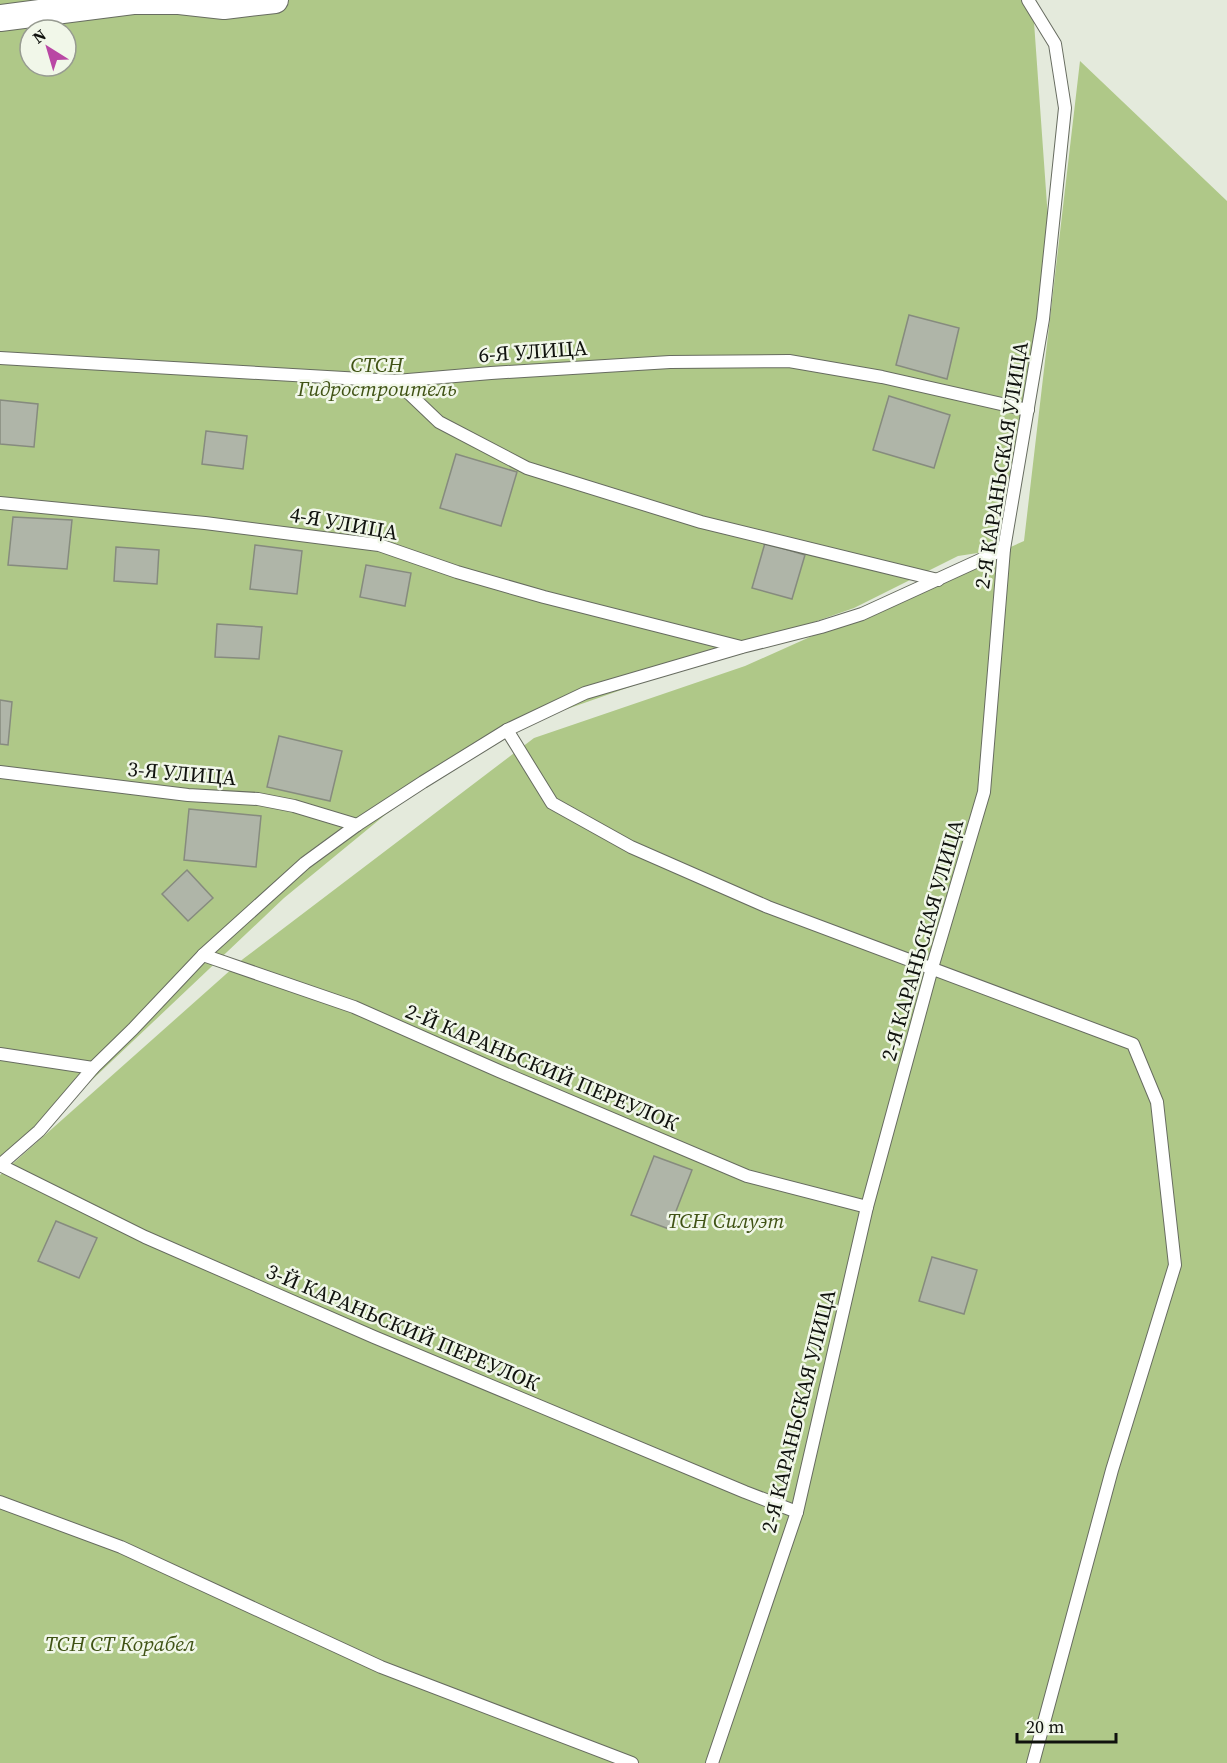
<svg xmlns="http://www.w3.org/2000/svg" width="1227" height="1763" font-family="'Source Serif 4',serif">
<style>
.green{fill:#afc888;fill-rule:evenodd}
.building{fill:#afb5a8;stroke:#868b7e;stroke-width:1.5}
.lines{fill:none;stroke-linecap:round;stroke-linejoin:round}
.lane-casing{stroke:#676c60;stroke-width:14}
.street-casing{stroke:#676c60;stroke-width:28}
.lane{stroke:#fff;stroke-width:12}
.street{stroke:#fff;stroke-width:26}
.labels{text-anchor:middle;dominant-baseline:central;stroke-width:5;stroke-linejoin:round;paint-order:stroke}
.street-label{font-size:21px;fill:#10120e;stroke:#f1f7e9}
.park-label{font-size:21px;font-style:italic;fill:#405315;stroke:#f1f7e9}
</style>
<rect width="100%" height="100%" fill="#e4eadc"/>
<g class="green">
<path d="M0 0H1025L1033 8 1050 247 1004 549 958 556 854 608 507 730 385 815 284 898 0 1167ZM30 30H66V66H30Z"/>
<polygon points="1080,61 1227,201 1227,1763 0,1763 0,1175 243,959 534,738 745,666 1024,541"/>
</g>
<g class="building">
<polygon points="909,315 959,328 947,379 896,365"/>
<polygon points="889,396 950,415 934,468 873,450"/>
<polygon points="0,400 38,404 34,447 0,444"/>
<polygon points="206,431 247,436 243,469 202,464"/>
<polygon points="456,454 517,472 501,526 440,508"/>
<polygon points="13,517 72,520 67,569 8,565"/>
<polygon points="765,543 805,555 792,599 752,588"/>
<polygon points="255,545 302,551 297,594 250,589"/>
<polygon points="116,547 159,550 157,584 114,581"/>
<polygon points="366,565 411,573 405,606 360,597"/>
<polygon points="217,624 262,627 259,659 215,657"/>
<polygon points="0,700 12,702 8,745 0,744"/>
<polygon points="279,736 342,751 330,801 267,787"/>
<polygon points="189,809 261,816 256,867 184,860"/>
<polygon points="187,870 213,898 188,921 162,894"/>
<polygon points="654,1156 692,1170 669,1229 631,1215"/>
<polygon points="56,1221 97,1238 79,1278 38,1261"/>
<polygon points="932,1257 977,1270 964,1314 919,1301"/>
</g>
<g class="lines">
<g class="lane-casing">
<g id="lane">
<polyline points="0,358 396,381 491,373 670,362 789,361 882,377 1028,410"/>
<polyline points="396,381 439,422 527,468 701,522 938,580"/>
<polyline points="0,503 205,523 379,545 457,572 544,597 741,647"/>
<polyline points="507,730 552,803 631,847 768,907 1133,1044 1157,1102 1175,1265 1112,1470 1033,1763"/>
<polyline points="0,772 188,795 258,799 294,806 357,825"/>
<polyline points="203,955 354,1007 499,1071 747,1176 867,1207"/>
<polyline points="0,1054 93,1068"/>
<polyline points="0,1165 39,1131 93,1068 133,1029 203,955 305,863 357,825 423,782 507,730 585,693 742,647 821,627 862,614 1004,549"/>
<polyline points="0,1165 145,1237 374,1337 745,1492 797,1512"/>
<polyline points="0,1502 121,1547 381,1667 632,1763"/>
<polyline points="712,1763 797,1512 867,1207 932,968 984,792 1004,549 1043,319 1065,108 1055,44 1028,0"/>
</g>
</g>
<g class="street-casing">
<polyline id="street" points="0,18 133,1 179,1 224,6 275,0"/>
</g>
<use href="#lane" class="lane"/>
<use href="#street" class="street"/>
</g>
<g class="labels">
<g class="street-label">
<text transform="translate(533 351) rotate(-4)">6-Я УЛИЦА</text>
<text transform="translate(1001 465) rotate(-81)">2-Я КАРАНЬСКАЯ УЛИЦА</text>
<text transform="translate(344 523) rotate(10)">4-Я УЛИЦА</text>
<text transform="translate(182 773) rotate(5)">3-Я УЛИЦА</text>
<text transform="translate(922 940) rotate(-74)">2-Я КАРАНЬСКАЯ УЛИЦА</text>
<text transform="translate(542 1067) rotate(23)">2-Й КАРАНЬСКИЙ ПЕРЕУЛОК</text>
<text transform="translate(403 1327) rotate(23)">3-Й КАРАНЬСКИЙ ПЕРЕУЛОК</text>
<text transform="translate(798 1411) rotate(-76)">2-Я КАРАНЬСКАЯ УЛИЦА</text>
</g>
<g class="park-label">
<text x="377" y="364">СТСН<tspan x="377" dy="24">Гидростроитель</tspan></text>
<text x="726" y="1220">ТСН Силуэт</text>
<text x="120" y="1643">ТСН СТ Корабел</text>
</g>
</g>
<g transform="translate(48 48) rotate(323)"><circle r="28" fill="#f1f7e9" stroke="#979b91" stroke-width="1.5"/>
<path d="M0-4.5L10 22L0 15L-10 22Z" fill="#b948a4"/>
<text y="-9" font-size="16" font-weight="bold" text-anchor="middle" fill="#10120e">N</text>
</g>
<path d="M1017 1733v9h99v-9" fill="none" stroke="#10120e" stroke-width="3"/>
<text x="1026" y="1733" font-size="18" fill="#10120e" stroke="#f1f7e9" stroke-width="4.5" paint-order="stroke">20 m</text>
</svg>
